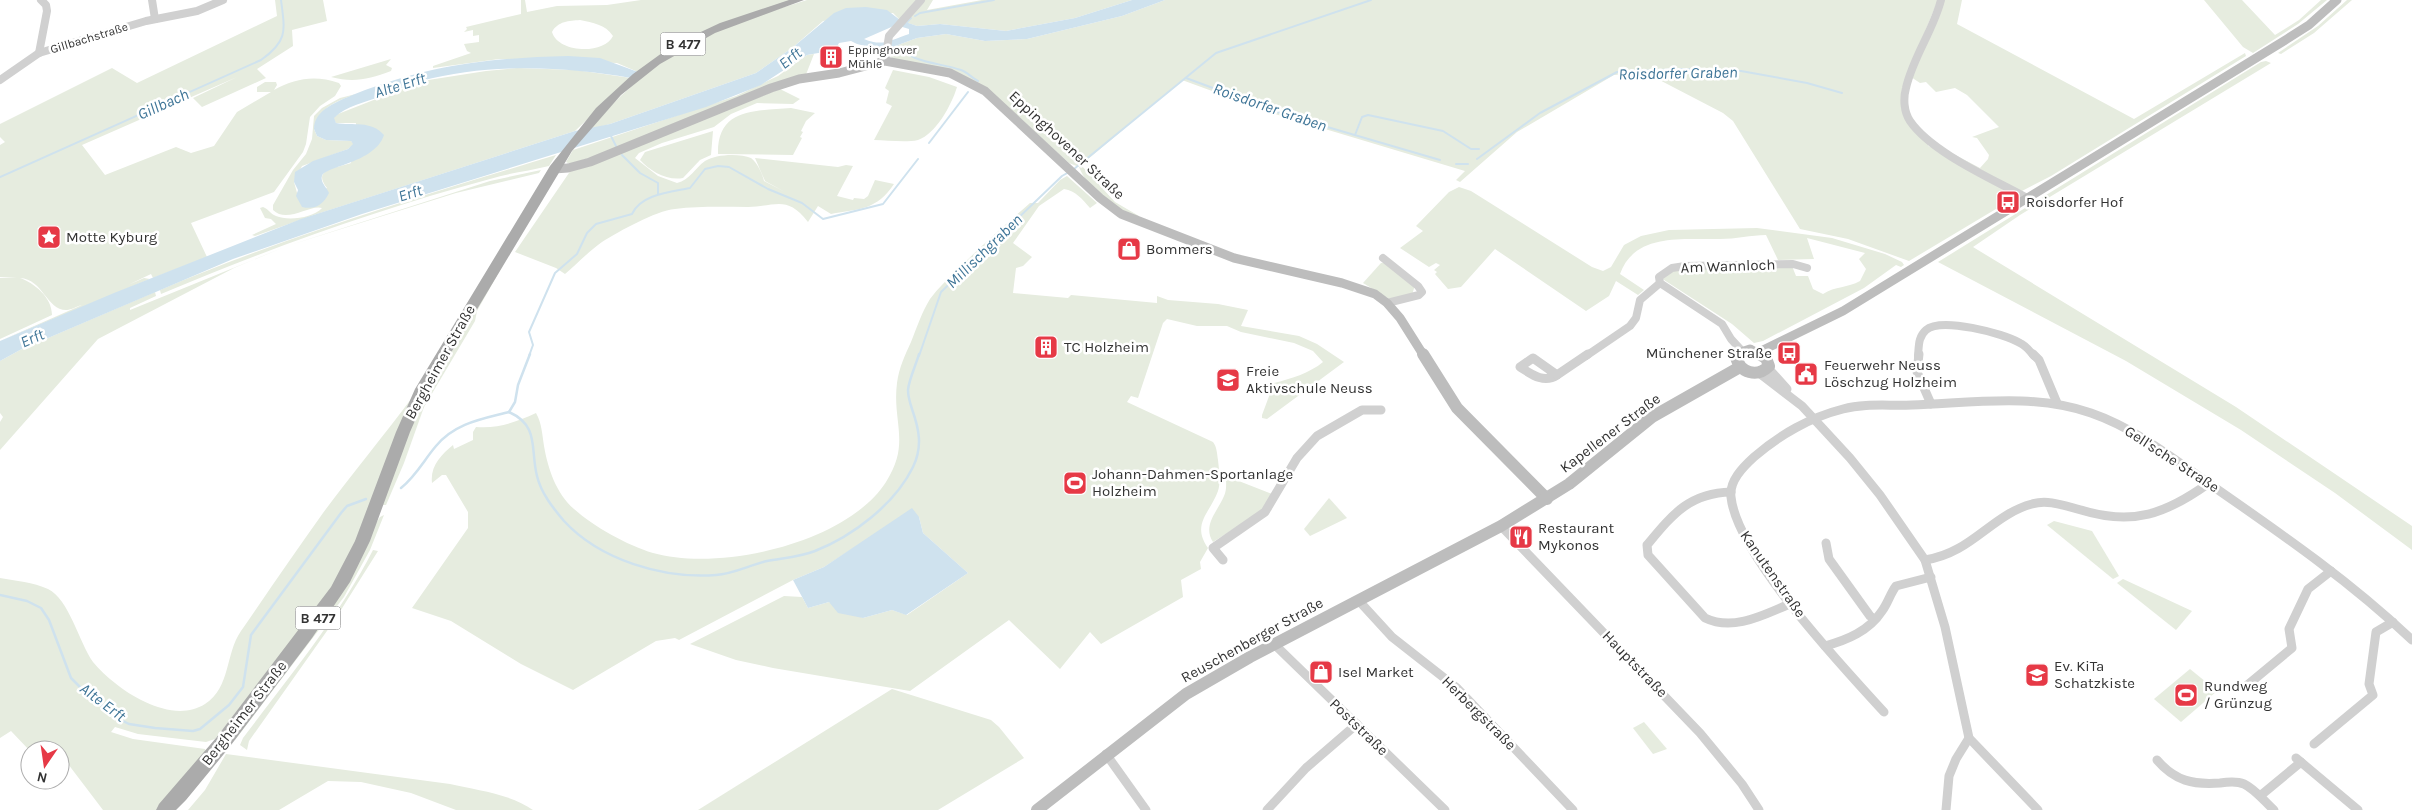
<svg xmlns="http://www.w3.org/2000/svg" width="2412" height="810" font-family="Karla,sans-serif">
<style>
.green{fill:#e6ecdf;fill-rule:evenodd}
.water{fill:#cfe2ee;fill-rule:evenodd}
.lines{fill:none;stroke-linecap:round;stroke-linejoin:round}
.stream-far1{stroke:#cfe2ee;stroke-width:2}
.stream{stroke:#cfe2ee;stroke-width:2.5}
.street-far1{stroke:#d0d0d0;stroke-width:8}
.street{stroke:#d0d0d0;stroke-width:9}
.secondary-far1{stroke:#bdbdbd;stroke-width:9}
.secondary{stroke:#bdbdbd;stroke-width:12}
.primary{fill:#ababab;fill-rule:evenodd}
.labels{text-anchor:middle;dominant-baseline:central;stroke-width:5;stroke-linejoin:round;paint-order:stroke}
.far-street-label{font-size:12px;fill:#333;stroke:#fff}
.far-poi-label{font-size:12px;fill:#333;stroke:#fff;text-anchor:start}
.shield{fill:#fff;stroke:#707070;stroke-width:1}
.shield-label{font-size:14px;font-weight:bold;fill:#333}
.street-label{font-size:15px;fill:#333;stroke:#fff}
.poi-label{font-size:15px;fill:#333;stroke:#fff;text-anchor:start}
.water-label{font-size:16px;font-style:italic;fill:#3f7597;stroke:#fff}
</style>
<rect width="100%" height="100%" fill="#fff"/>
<g class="green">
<path d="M275 0H323L327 21 292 30 293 46 257 69 266 78 202 107 193 98 237 77 82 145 105 175 176 147 191 153 214 146 237 112 271 92H257V87L265 82H276L277 85 274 90C296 78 315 75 339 83L341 86 335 96 320 106 310 117 306 144 303 152 274 192 191 223 207 257 153 278 151 274 128 285 144 278 150 279 0 341 82 305C77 306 71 310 67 310 47 311 43 279 20 278 34 283 52 297 52 315L0 339V278H17L0 277V145L5 142 0 137V124L112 68 137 83 277 16Z"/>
<path d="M521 0H525L527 12 557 6 607 5 641 0H792L729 21 638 72 617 63 499 59 433 68V66L471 53 467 51 464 44 479 42V35L473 36V30L464 32 467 29 466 27 521 14ZM580 20C593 23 605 24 613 36 604 55 558 53 552 32 558 21 569 21 580 20Z"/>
<path d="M807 0H918L900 20 893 13 823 21 792 48 756 73 610 124 587 130C617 99 648 68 685 46 723 25 766 13 807 0Z"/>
<polygon points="924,0 933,0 927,10 982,0 1132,0 1075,18 1006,31 940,24 917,26 905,22"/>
<path d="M1165 0H1938L1907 75 1902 107 1928 142V146L1938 149 2015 194 2016 197 1909 261 1848 239 1800 229 1733 121 1723 113 1646 73 1614 75 1517 132 1460 182 1456 180 1465 171 1275 114 1182 80 1081 165 1115 202 1139 216 1136 218C1116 208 1087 189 1079 167L1069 163 988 89 893 59 890 56 891 50 898 45 917 38 946 34 985 41 1027 39 1122 16Z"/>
<polygon points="1944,0 1962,0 1957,24 2134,119 2245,53 2246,56 2051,176 2020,192 1946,150 1980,168 1988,159 1989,155 1977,138 1972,137 1999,127 1967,95 1955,88 1936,92 1926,82 1920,83 1911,77"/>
<polygon points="2204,0 2242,0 2275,35 2299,20 2321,0 2327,0 2298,24 2253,53 2243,47"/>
<polygon points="2347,0 2352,0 2314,33 2281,54 2278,53 2318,26"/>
<polygon points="814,54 805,77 620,148 570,164 566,162 573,150 736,96 778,76 807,55"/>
<path d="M391 59 386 65 392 68 391 71C369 79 354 83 331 77Z"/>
<polygon points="2266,61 2271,63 2020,215 1973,247 2236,407 2412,526 2412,550 2335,493 2241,430 2126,361 1938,262 2261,62"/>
<path d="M517 68 576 70 631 78 575 131 314 215 255 236 252 235 276 224 271 219 265 218 260 208 263 207C269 209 270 214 276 216 288 221 313 218 322 208 310 204 287 224 273 210V205L293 170 306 154 312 139 314 116 322 108 340 98 356 94C336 102 320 106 314 129L317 136 326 140 351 141 354 144 348 149 302 166 294 182 299 200 327 188C311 168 338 168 351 163L356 123H336L333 118 338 114 422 81 486 71Z"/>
<path d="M893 70 929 77 957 87C952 104 936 134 918 140 905 143 887 140 874 140L892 106 886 103 889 91 885 88Z"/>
<path d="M780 89 800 99 793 104 757 103 731 114 714 127 662 143 639 153 635 158 658 176 677 183C690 180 695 168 705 161 715 154 740 153 751 158 757 162 763 175 764 181L785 192 765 181 755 158 838 167 846 165 853 166 837 196 853 200 854 198 864 199 868 196 875 180 894 184C877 210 859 209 831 214L818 206 808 222C787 195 777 206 748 207 724 207 699 206 675 209 655 211 620 231 602 242 589 251 577 264 565 274L556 268 515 252 571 170Z"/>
<path d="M791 108 815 113 806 121 801 131 803 132 800 137 802 138 793 155 718 154C717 107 757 111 791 108Z"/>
<path d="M713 131 711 155 700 160 683 178C667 181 650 171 640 160L645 152Z"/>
<path d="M556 155 549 166C529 171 509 173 490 179 378 209 268 249 161 294L160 290C289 235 422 196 556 155Z"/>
<polygon points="541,170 539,173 456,193 287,246 234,268 98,339 0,450 0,422 3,417 0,413 0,361 20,350 155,292 156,296 130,308 130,310 287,246 490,181"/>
<path d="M1067 176 1097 203 1090 208C1082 199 1076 191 1064 189L1039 206 1013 243 1032 257 1023 266 1016 268 1013 293 1068 298 1071 295 1157 303V296L1168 300 1218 304 1248 310 1241 326 1299 336 1317 344 1344 362 1267 419 1262 418V415L1274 383C1290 379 1310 373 1323 362L1313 351 1294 343 1241 332 1227 326H1197L1167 319 1163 323 1138 398 1131 396 1127 402 1213 442C1217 447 1217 454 1218 460 1219 470 1221 482 1218 491 1210 513 1191 524 1208 548L1200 562 1201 569 1181 580 1183 597 1101 644 1090 632 1060 669 1009 620 910 691 773 668 736 660 690 644 784 596 802 597 808 608 829 602 863 618 892 610 907 615 968 573 923 533 919 517 861 543 824 567 793 580 679 640 675 638 656 641 573 690 521 664 451 621 412 608 468 528V512L446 475H442L432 483C430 466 441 455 453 445L454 449 473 440V432L476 427C498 429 516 422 536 413 542 424 542 434 544 446 548 469 556 493 574 509 594 527 627 545 653 553 720 572 847 543 886 482 911 443 892 422 897 383 899 368 905 355 911 342 917 327 922 312 930 299 938 288 948 279 957 270 980 247 1005 225 1030 203H1038L1060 180Z"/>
<path d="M1459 187 1471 191 1592 267 1603 271 1611 267 1624 245 1641 236 1669 230 1757 228 1832 238 1885 254 1902 262 1904 265 1901 267 1896 265 1864 288 1763 341 1754 343 1732 324 1661 278 1673 270 1792 266 1796 276H1808L1813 289 1823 294C1835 286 1848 288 1860 281L1866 269 1859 259 1865 253 1807 238 1814 259 1778 260 1766 235C1751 235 1736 239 1720 239 1684 240 1635 232 1620 274L1644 290 1638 295 1616 281 1609 296 1586 311 1495 249 1461 287 1448 289 1435 274 1437 272 1434 270 1440 265 1436 263 1429 267 1400 248 1423 231 1416 226 1449 192Z"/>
<polygon points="508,256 477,311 475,321 424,407 404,463 386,505 382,505 417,406"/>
<polygon points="1381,263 1384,263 1415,285 1412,295 1391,300 1363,283"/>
<path d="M411 399 362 529 332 590 215 739 206 742 138 734 115 727 111 732 133 739 205 749 206 753 157 810H103L65 760 60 763V750L30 751 11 731 0 738V578C16 581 33 582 48 589 69 599 79 642 93 662 99 669 107 677 115 683 137 701 177 722 205 704 231 687 225 654 241 631 268 592 295 552 323 513 351 475 382 438 411 399Z"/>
<path d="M1226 476 1272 494 1262 511 1213 542C1202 525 1218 511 1224 496 1227 490 1226 482 1226 476Z"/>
<polygon points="1329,498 1347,518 1310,536 1304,529"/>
<polygon points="384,515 370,550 344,597 235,740 233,738 380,517"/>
<polygon points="2054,521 2092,531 2119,576 2113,579 2047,525"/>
<path d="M373 550 378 551 334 621 249 741 247 750 240 745 243 738C289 677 338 618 373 550Z"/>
<polygon points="2123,579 2192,611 2176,630 2117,583"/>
<polygon points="2190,669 2217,691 2181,722 2154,699"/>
<polygon points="892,689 991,720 999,727 1024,758 938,810 698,810"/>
<polygon points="1644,722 1667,749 1653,754 1633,728"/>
<path d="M226 754 450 784C476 790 511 794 533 810H456L411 793 361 782 328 781 279 810H188L205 790Z"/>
</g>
<g class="water">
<path d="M1132 0H1165L1122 16 1027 39 985 41 946 34 917 38 898 45 891 50H882L857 44 851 41 839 43 835 50 807 55 761 85 706 107 362 214 233 259 20 350 0 361V341L114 293 301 219 575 131 610 124 756 73 792 48 834 13 846 8 866 7 887 10 900 20 917 26 940 24 1006 31 1075 18ZM896 25 909 29V34C891 40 883 47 864 39Z"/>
<path d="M568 56 600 58 638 72 631 78C563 66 489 63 421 81 408 85 395 91 382 96 366 102 346 106 334 118L336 123C353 126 371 120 384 135 375 163 325 166 322 176 320 182 327 188 329 193 323 205 315 210 302 207L296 196 298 190 294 182 295 172 313 161 348 149 353 144 351 141 326 140 317 136 314 129C314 109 339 101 355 94 429 65 489 58 568 56Z"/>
<polygon points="912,508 919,517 923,533 968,573 906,615 892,610 863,618 838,613 829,602 808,608 793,580 824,567"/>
</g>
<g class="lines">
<g class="stream-far1">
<polyline points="915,16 920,13 994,0"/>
<polyline points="905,24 911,18"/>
<path d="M895 43C911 64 938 62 961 70 967 72 972 78 978 81"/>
<polyline points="1186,78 1283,114 1440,160"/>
<polyline points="1355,135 1362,117 1368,115 1443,131 1471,149 1479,149"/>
<polyline points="611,136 616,146"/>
<polyline points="929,143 968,92"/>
<polyline points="622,155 640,173 658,183 658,194"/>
<polyline points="1477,159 1540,113 1617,72 1682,69 1741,71 1807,83 1842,93"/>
<polyline points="1456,164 1468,164"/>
<polyline points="1074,169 1216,53 1371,0"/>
<path d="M0 177 261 60C288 41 285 31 281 0"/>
<path d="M529 356 533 345 529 332 555 273 577 254 587 233 596 224 632 214C641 194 671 192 690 188L705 169 718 166 729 167 768 189 802 203 823 219 883 204 918 159"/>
<polyline points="919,356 941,292 1062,176 1069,172"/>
</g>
<g class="stream">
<path d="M509 412C540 426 530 449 537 476 541 493 553 508 564 521 600 560 663 579 716 575 733 574 750 565 767 561 783 558 800 557 815 551 853 536 895 504 913 467 923 446 919 429 912 409 910 403 908 396 908 390 909 379 916 365 919 354"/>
<polyline points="509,412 515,402 518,385 530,354"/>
<path d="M401 488C416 476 424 460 436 446 455 423 482 419 509 412"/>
<polyline points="0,595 27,601 41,608 49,620 71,678 88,695 121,720 129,724 155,728 193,731 200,729 229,705 243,687 251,635 341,513 347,506 366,499"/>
</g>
<g class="street-far1">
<polyline points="152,0 155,19"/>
<path d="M1941 0C1933 31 1913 57 1906 88 1903 99 1904 112 1910 121 1932 153 1993 179 2027 198"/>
<polyline points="39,53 47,11 46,5 41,0"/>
<polyline points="885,61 889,36 921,0"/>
<polyline points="0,80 39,53 146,21 197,11 223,0"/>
<polyline points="1383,258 1418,286 1422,292 1419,295 1387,303"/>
<polyline points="1742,351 1731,339 1722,324 1660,283 1659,277 1672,268 1685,266 1793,264 1807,268"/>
<polyline points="1586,356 1630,326 1636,318 1640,300 1660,283"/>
<path d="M1918 356C1919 346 1918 337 1926 330 1941 317 2003 333 2020 343 2025 345 2030 351 2034 356"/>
</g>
<g class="street">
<polyline points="1919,354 1917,372 1931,404"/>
<polyline points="2033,354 2039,360 2057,403"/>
<path d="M1533 358 1557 375C1544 384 1531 374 1520 367Z"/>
<polyline points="1768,368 1787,389"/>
<polyline points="1759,373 1802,406 1850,458 1880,495 1925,560 1945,627 1969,738 2038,810"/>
<polyline points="1557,375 1588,354"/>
<path d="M1731 492C1689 493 1672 515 1647 545L1648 555 1705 618C1734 632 1765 614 1792 603"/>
<polyline points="1501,526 1700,733 1742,784 1759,810"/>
<polyline points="1826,543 1829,559 1870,616 1875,619"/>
<polyline points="1223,560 1213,548 1265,512 1297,458 1317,436 1362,410 1381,410"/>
<path d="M1925 560C1972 553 1991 515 2032 504 2048 499 2065 506 2081 510 2133 526 2166 514 2209 483"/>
<polyline points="1359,601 1392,637 1457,688 1573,810"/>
<polyline points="1274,644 1445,810"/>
<path d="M1825 646C1847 640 1869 631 1882 611 1888 603 1890 594 1896 586L1931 577"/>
<polyline points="2245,687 2292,648 2289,629 2308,589 2331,571"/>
<path d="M1884 712C1843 667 1737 555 1731 497 1729 481 1743 467 1754 457 1779 435 1811 417 1843 409 1865 403 1888 406 1912 405 1972 403 2033 393 2091 413 2137 429 2175 460 2214 487 2283 535 2351 582 2412 640"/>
<polyline points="2314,744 2373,695 2369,684 2376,632 2393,622"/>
<polyline points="1106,754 1146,810"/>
<polyline points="2296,758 2358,810"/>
<path d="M2157 760C2175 781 2193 785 2220 783 2227 782 2237 781 2244 784 2255 789 2265 802 2274 810"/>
<polyline points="2260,796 2301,762"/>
<polyline points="1267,810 1306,768 1357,724"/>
<polyline points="1946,810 1949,776 1956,759 1969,738"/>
</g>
<g class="secondary-far1">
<polyline points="554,169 568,168 590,162 771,88 799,79 839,73 885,61 950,73 985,91 1100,198 1121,214 1234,258 1342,283 1375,294 1387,303 1400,318 1424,356"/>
<polyline points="1759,352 1843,311 2287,39 2309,25 2337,0"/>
<polyline points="1737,356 1738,353 1750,349 1762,356"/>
</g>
<g class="secondary">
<polyline points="1423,354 1457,408 1547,499"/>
<path d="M1737 354 1736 357C1740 373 1757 378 1769 366L1766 358 1759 354"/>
<polyline points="1037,810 1186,694 1250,657 1501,526 1569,484 1652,417 1740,367"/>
</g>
<polygon class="primary" points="789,0 804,0 715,33 660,64 621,95 572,151 428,391 410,432 370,541 350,582 312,638 228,749 186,800 176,810 156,810 159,804 216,738 331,587 355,541 396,432 415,389 550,166 596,108 633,74 673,45 720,23"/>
</g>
<defs>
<g id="building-square" transform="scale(1.25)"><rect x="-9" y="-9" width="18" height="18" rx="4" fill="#e63946" stroke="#fff"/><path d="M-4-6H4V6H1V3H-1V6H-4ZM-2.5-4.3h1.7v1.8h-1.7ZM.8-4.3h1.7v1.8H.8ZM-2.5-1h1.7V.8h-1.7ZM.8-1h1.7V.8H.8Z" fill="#fff"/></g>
<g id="bus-square" transform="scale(1.25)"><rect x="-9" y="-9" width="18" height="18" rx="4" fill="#e63946" stroke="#fff"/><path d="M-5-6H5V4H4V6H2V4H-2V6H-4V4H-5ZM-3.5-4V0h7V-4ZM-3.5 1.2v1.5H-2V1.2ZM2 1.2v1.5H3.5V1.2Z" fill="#fff"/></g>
<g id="sight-square" transform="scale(1.25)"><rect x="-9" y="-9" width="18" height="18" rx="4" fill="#e63946" stroke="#fff"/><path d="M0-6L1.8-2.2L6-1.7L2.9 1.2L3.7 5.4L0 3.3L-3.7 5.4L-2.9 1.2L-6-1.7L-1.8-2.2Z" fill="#fff"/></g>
<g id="shop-square" transform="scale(1.25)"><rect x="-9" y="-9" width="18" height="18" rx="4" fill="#e63946" stroke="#fff"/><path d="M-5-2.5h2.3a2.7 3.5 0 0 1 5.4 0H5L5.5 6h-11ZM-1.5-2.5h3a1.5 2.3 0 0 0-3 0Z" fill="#fff"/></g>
<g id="civic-square" transform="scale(1.25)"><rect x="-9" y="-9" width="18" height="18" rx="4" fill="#e63946" stroke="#fff"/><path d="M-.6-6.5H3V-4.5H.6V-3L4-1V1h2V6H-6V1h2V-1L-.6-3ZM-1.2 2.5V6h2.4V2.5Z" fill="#fff"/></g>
<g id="school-square" transform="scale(1.25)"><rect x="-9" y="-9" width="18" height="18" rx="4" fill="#e63946" stroke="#fff"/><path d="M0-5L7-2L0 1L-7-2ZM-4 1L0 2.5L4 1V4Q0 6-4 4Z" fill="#fff"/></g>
<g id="stadium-square" transform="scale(1.25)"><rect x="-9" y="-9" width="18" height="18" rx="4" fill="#e63946" stroke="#fff"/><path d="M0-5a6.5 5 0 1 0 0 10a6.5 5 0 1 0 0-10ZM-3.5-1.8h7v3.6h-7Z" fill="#fff"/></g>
<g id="restaurant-square" transform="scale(1.25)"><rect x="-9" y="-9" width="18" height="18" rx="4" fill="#e63946" stroke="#fff"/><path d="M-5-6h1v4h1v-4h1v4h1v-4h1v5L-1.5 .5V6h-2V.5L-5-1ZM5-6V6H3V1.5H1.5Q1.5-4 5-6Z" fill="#fff"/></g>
</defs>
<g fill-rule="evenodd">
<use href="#building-square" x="831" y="57"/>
<use href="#bus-square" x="2008" y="202"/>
<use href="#sight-square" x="49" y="237"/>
<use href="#shop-square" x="1129" y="249"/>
<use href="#building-square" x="1046" y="347"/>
<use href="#bus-square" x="1789" y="353"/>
<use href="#civic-square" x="1806" y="374"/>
<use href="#school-square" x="1228" y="380"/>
<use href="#stadium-square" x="1075" y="483"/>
<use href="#restaurant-square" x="1521" y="537"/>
<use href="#shop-square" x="1321" y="672"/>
<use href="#school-square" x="2037" y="675"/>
<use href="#stadium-square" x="2186" y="695"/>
</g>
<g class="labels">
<g class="far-street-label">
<text transform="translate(89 38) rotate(-17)">Gillbachstraße</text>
</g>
<g class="far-poi-label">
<text x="848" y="50">Eppinghover<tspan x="848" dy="14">Mühle</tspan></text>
</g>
<g class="shield">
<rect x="660.5" y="32.5" width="45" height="23" rx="4"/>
<rect x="295.5" y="606.5" width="45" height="23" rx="4"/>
</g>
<g class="shield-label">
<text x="683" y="44">B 477</text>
<text x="318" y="618">B 477</text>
</g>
<g class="street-label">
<text transform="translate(1067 145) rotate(43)">Eppinghovener Straße</text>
<text transform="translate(1728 266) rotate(-2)">Am Wannloch</text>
<text transform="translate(440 362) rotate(-61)">Bergheimer Straße</text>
<text transform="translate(1610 433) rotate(-37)">Kapellener Straße</text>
<text transform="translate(2172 459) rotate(33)">Gell'sche Straße</text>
<text transform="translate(1773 574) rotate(55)">Kanutenstraße</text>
<text transform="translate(1252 640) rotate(-29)">Reuschenberger Straße</text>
<text transform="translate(1635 664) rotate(46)">Hauptstraße</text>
<text transform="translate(244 713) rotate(-52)">Bergheimer Straße</text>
<text transform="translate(1479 713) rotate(45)">Herbergstraße</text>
<text transform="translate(1359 727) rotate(44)">Poststraße</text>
</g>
<g class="poi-label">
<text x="2026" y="202">Roisdorfer Hof</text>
<text x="66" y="237">Motte Kyburg</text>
<text x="1146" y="249">Bommers</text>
<text x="1064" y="347">TC Holzheim</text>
<text x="1772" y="353" text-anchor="end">Münchener Straße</text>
<text x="1824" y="365">Feuerwehr Neuss<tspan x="1824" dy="17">Löschzug Holzheim</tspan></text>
<text x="1246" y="371">Freie<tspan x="1246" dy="17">Aktivschule Neuss</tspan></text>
<text x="1092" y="474">Johann-Dahmen-Sportanlage<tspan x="1092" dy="17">Holzheim</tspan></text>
<text x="1538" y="528">Restaurant<tspan x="1538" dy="17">Mykonos</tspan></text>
<text x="2054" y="666">Ev. KiTa<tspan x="2054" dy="17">Schatzkiste</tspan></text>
<text x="1338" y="672">Isel Market</text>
<text x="2204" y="686">Rundweg<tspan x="2204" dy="17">/ Grünzug</tspan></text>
</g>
<g class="water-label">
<text transform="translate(790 58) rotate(-38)">Erft</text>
<text transform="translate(1678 73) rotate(-1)">Roisdorfer Graben</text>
<text transform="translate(400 85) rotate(-17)">Alte Erft</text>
<text transform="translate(163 104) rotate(-24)">Gillbach</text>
<text transform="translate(1270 107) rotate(19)">Roisdorfer Graben</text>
<text transform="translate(410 193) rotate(-17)">Erft</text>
<text transform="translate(984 251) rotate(-44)">Millischgraben</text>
<text transform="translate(32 338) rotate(-23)">Erft</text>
<text transform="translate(103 702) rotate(37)">Alte Erft</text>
</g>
</g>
<g transform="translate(45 765) rotate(193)"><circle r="24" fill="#ffffff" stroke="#adadad"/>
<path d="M0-4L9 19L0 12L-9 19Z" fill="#e63946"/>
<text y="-8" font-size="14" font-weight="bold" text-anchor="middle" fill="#333333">N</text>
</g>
</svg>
